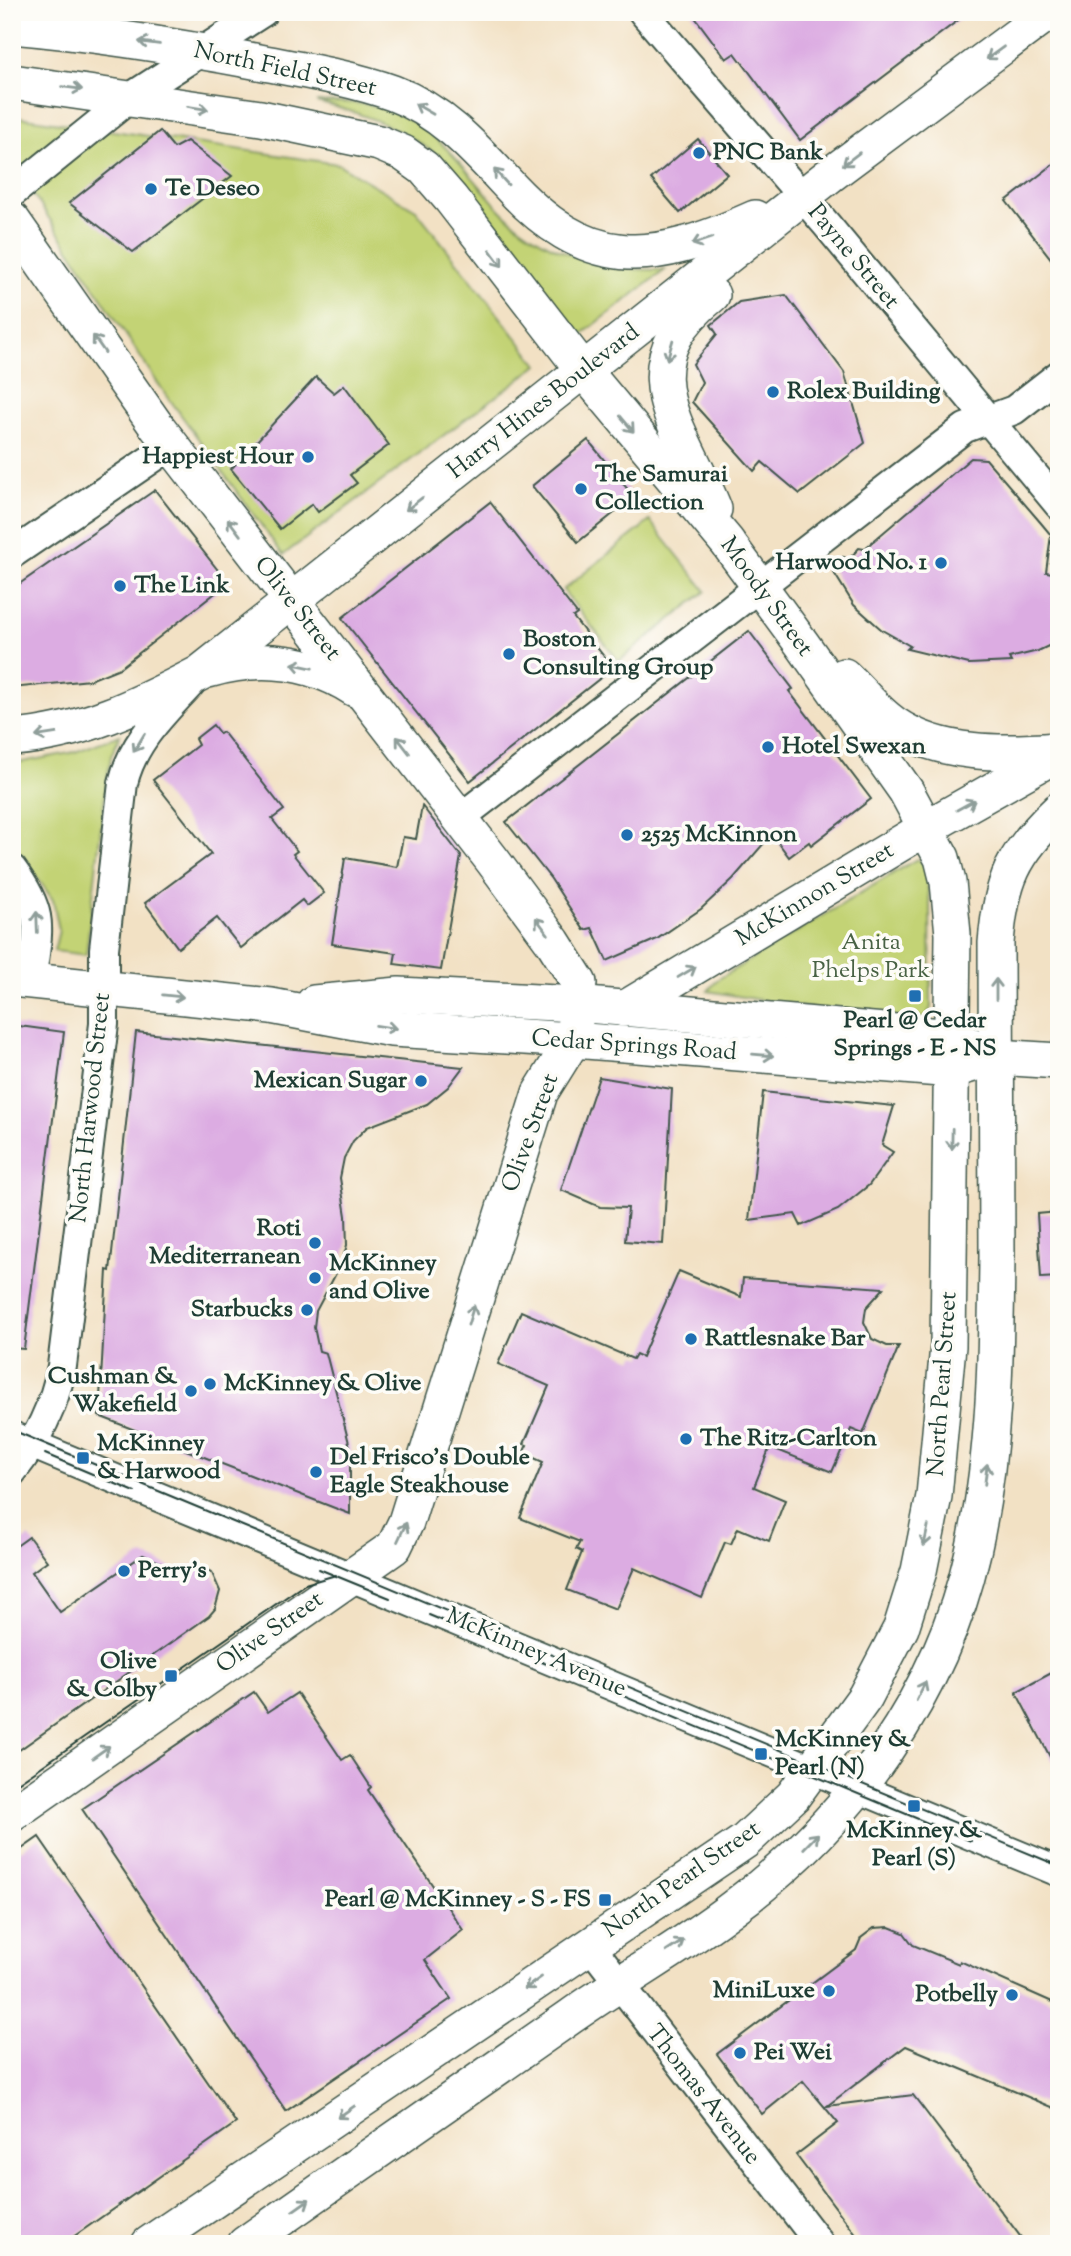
<svg xmlns="http://www.w3.org/2000/svg" width="1071" height="2256" font-family="'Sorts Mill Goudy',serif">
<style>
.green{fill:#c3d375;stroke:#718854;stroke-width:2}
.building{fill:#dcace2}
.lines{fill:none;stroke-linecap:round;stroke-linejoin:round}
.minor-casing{stroke:#3f564a;stroke-width:32}
.major-casing{stroke:#3f564a;stroke-width:38}
.minor{stroke:#fff;stroke-width:28}
.major{stroke:#fff;stroke-width:35}
.tram{stroke:#1f3d34;stroke-width:2}
.oneway{stroke:#8f9e9a}
.poi-dot{fill:#1f6fb2;stroke:#fdfcf7;stroke-width:2.5}
.labels{text-anchor:middle;dominant-baseline:central;stroke-width:7;stroke-linejoin:round;paint-order:stroke}
.street-label{font-size:24px;fill:#1f3d34;stroke:#fdfcf7}
.poi-label{font-size:24px;font-weight:bold;fill:#1f3d34;stroke:#fdfcf7;text-anchor:start}
.park-label{font-size:24px;fill:#486244;stroke:#fdfcf7}
</style>
<rect width="100%" height="100%" fill="#fdfcf7"/>
<filter id="ink" filterUnits="userSpaceOnUse"><feTurbulence type="fractalNoise" baseFrequency=".0143" numOctaves="2"/><feDisplacementMap in="SourceGraphic" scale="14" xChannelSelector="R" yChannelSelector="G"/><feConvolveMatrix kernelMatrix="1 2 1 2 8 2 1 2 1" color-interpolation-filters="sRGB"/></filter>
<filter id="wash" filterUnits="userSpaceOnUse"><feTurbulence type="fractalNoise" baseFrequency=".00686" numOctaves="4" result="noise"/><feDisplacementMap in="SourceGraphic" scale="28" xChannelSelector="R" yChannelSelector="G"/><feGaussianBlur stdDeviation="1.57" result="paint"/><feColorMatrix in="noise" values="0 0 0 0 0 0 0 0 0 0 0 0 0 0 0 0 0 1.4 0 .05"/><feComposite in="paint" operator="in"/></filter>
<g filter="url(#wash)">
<rect width="100%" height="100%" fill="#f2e1c4"/>
<g class="green">
<path d="M316 102C339 102 368 102 390 110 437 128 464 169 496 205 539 252 603 271 665 270L581 335 454 169C412 132 369 114 316 102Z"/>
<polygon points="12,116 338,164 416,210 538,365 283,555 157,382 12,162"/>
<polygon points="650,521 706,591 619,661 563,590"/>
<polygon points="120,735 111,756 106,785 86,955 54,951 59,930 53,900 12,842 12,764 75,752"/>
<polygon points="917,859 924,863 930,905 931,1008 925,1018 844,1014 708,991 717,980"/>
</g>
<g id="blocks">
<g class="building">
<polygon points="691,12 969,12 800,140 735,53 726,59"/>
<polygon points="160,131 174,148 187,141 232,176 133,252 69,203"/>
<polygon points="698,139 727,174 680,213 651,179"/>
<polygon points="1059,160 1059,269 1006,201"/>
<polygon points="786,295 844,372 865,443 800,494 762,462 754,471 692,402 702,382 693,364 717,334 711,325 739,302"/>
<polygon points="316,377 334,393 344,385 389,445 350,475 357,483 318,512 312,504 280,529 231,469"/>
<polygon points="588,440 634,497 578,542 532,486"/>
<polygon points="971,458 986,459 1041,523 1051,535 1046,572 1059,574 1059,641 1038,651 1009,658 1011,662 969,664 907,649 910,646 882,630 854,605 831,568 843,557 849,559 859,548 864,549"/>
<polygon points="155,490 228,583 120,668 90,680 12,688 12,589"/>
<polygon points="490,502 577,614 573,617 613,668 470,781 342,618"/>
<polygon points="749,631 793,689 789,691 871,799 811,845 809,842 789,857 772,834 733,879 701,909 657,939 607,961 592,928 584,930 551,879 506,822"/>
<polygon points="213,725 220,734 223,732 284,810 272,819 297,851 293,854 324,893 307,906 302,900 241,948 217,918 178,948 145,903 211,854 153,780 198,745 195,739"/>
<polygon points="422,806 461,856 441,970 394,964 396,953 332,944 345,858 397,867 403,837 416,839"/>
<polygon points="12,1025 64,1032 24,1349 12,1348"/>
<polygon points="136,1032 463,1067 448,1087 427,1104 367,1127 353,1141 344,1158 340,1178 346,1216 347,1245 341,1264 316,1311 314,1327 319,1351 326,1353 350,1447 350,1514 99,1416 107,1270 110,1271"/>
<polygon points="599,1077 672,1089 663,1244 625,1241 628,1208 600,1207 561,1190"/>
<polygon points="763,1092 894,1106 882,1145 893,1152 869,1185 838,1210 801,1226 795,1214 749,1220"/>
<polygon points="1059,1212 1059,1277 1041,1278 1037,1214"/>
<polygon points="679,1271 741,1297 743,1278 884,1288 866,1308 864,1322 872,1339 887,1346 899,1346 863,1434 851,1429 832,1472 770,1447 754,1487 785,1500 769,1541 738,1528 731,1544 725,1542 702,1598 634,1568 616,1609 567,1590 582,1552 576,1549 580,1542 520,1518 543,1462 523,1453 527,1445 524,1444 549,1386 498,1364 521,1311 633,1359 636,1354 642,1357"/>
<polygon points="29,1537 47,1561 32,1572 60,1612 143,1555 175,1569 194,1565 204,1567 212,1573 220,1591 215,1609 209,1616 12,1755 12,1544 15,1547"/>
<polygon points="1059,1669 1059,1774 1016,1692"/>
<polygon points="254,1692 268,1712 297,1693 342,1760 350,1755 371,1787 368,1790 463,1930 425,1960 451,1999 286,2111 82,1809"/>
<polygon points="39,1837 236,2123 63,2244 12,2244 12,1856"/>
<polygon points="889,1927 904,1933 913,1945 959,1964 960,1961 1059,2005 1059,2110 906,2046 827,2106 913,2095 1026,2244 863,2244 796,2155 838,2123 803,2081 762,2114 717,2054 856,1950 861,1938 874,1928"/>
</g>
</g>
</g>
<g filter="url(#ink)">
<use href="#blocks" fill-opacity="0" stroke="#3f564a" stroke-width="2"/>
<g class="lines">
<g class="minor-casing">
<g id="minor">
<polyline points="643,12 826,224 1059,505"/>
<polyline points="12,193 131,97 263,12"/>
<polyline points="12,554 172,445"/>
<polyline points="460,818 965,428 1014,410 1059,375"/>
<path d="M12 869C46 915 38 928 31 982"/>
<polyline points="12,1436 1059,1872"/>
<path d="M12 1472C38 1440 54 1407 62 1366L104 1024V949L123 783C133 741 163 714 191 683"/>
<polyline points="589,1944 820,2244"/>
</g>
</g>
<g class="major-casing">
<g id="major">
<path d="M12 26C93 33 174 46 254 61 300 70 348 77 393 93 439 110 472 145 504 180 588 273 650 265 755 218"/>
<polyline points="12,82 261,118 379,143 403,153 424,168 451,199 584,371 727,542 802,644 906,791 942,858 948,882 953,934 948,1346 934,1496 919,1571 901,1628 865,1697 793,1796 745,1841 149,2244"/>
<polyline points="12,220 155,424 493,861 553,942 579,983 573,1040 540,1093 406,1522 394,1547 12,1814"/>
<path d="M712 295C622 367 681 427 714 509"/>
<path d="M208 670C259 655 310 660 355 689"/>
<path d="M844 676C860 691 876 712 894 724 940 756 1004 754 1057 750"/>
<path d="M12 738C82 733 139 705 200 673L830 175 1049 12"/>
<polyline points="12,979 271,1006 392,1029 573,1040 953,1070 997,1057 1059,1061"/>
<polyline points="314,1003 399,995 576,1004 953,1037 975,1047"/>
<polyline points="624,1009 926,828 1059,753"/>
<path d="M245 2244C353 2168 461 2093 570 2017 624 1979 682 1947 734 1907 851 1821 941 1694 973 1552 995 1454 996 1356 997 1256 997 1152 996 1048 996 943 1001 881 1013 853 1059 810"/>
</g>
</g>
<use href="#minor" class="minor"/>
<use href="#major" class="major"/>
<g class="tram">
<polyline points="12,1430 1059,1866"/>
<polyline points="45,1454 135,1492"/>
<polyline points="319,1569 390,1598"/>
<polyline points="429,1615 971,1841"/>
<polyline points="12,1787 305,1584 336,1575"/>
</g>
</g>
<defs><path id="oneway-shaft" d="M-6 0H5M1.5-3L5.5 0L1.5 3" fill="none" stroke-width="1.6" stroke-linecap="round" stroke-linejoin="round" transform="scale(1.75)"/></defs>
<g class="oneway">
<use href="#oneway-shaft" transform="translate(149 43) rotate(-172)"/>
<use href="#oneway-shaft" transform="translate(995 53) rotate(144)"/>
<use href="#oneway-shaft" transform="translate(72 88) rotate(8)"/>
<use href="#oneway-shaft" transform="translate(198 108) rotate(9)"/>
<use href="#oneway-shaft" transform="translate(424 109) rotate(-150)"/>
<use href="#oneway-shaft" transform="translate(851 159) rotate(143)"/>
<use href="#oneway-shaft" transform="translate(501 177) rotate(-132)"/>
<use href="#oneway-shaft" transform="translate(702 241) rotate(161)"/>
<use href="#oneway-shaft" transform="translate(496 258) rotate(53)"/>
<use href="#oneway-shaft" transform="translate(99 344) rotate(-125)"/>
<use href="#oneway-shaft" transform="translate(670 350) rotate(106)"/>
<use href="#oneway-shaft" transform="translate(627 424) rotate(50)"/>
<use href="#oneway-shaft" transform="translate(414 504) rotate(142)"/>
<use href="#oneway-shaft" transform="translate(234 527) rotate(-127)"/>
<use href="#oneway-shaft" transform="translate(302 666) rotate(-168)"/>
<use href="#oneway-shaft" transform="translate(46 735) rotate(171)"/>
<use href="#oneway-shaft" transform="translate(139 743) rotate(121)"/>
<use href="#oneway-shaft" transform="translate(403 745) rotate(-128)"/>
<use href="#oneway-shaft" transform="translate(966 805) rotate(-29)"/>
<use href="#oneway-shaft" transform="translate(37 922) rotate(-92)"/>
<use href="#oneway-shaft" transform="translate(542 926) rotate(-127)"/>
<use href="#oneway-shaft" transform="translate(687 972) rotate(-31)"/>
<use href="#oneway-shaft" transform="translate(996 989) rotate(-90)"/>
<use href="#oneway-shaft" transform="translate(173 996) rotate(6)"/>
<use href="#oneway-shaft" transform="translate(386 1027) rotate(9)"/>
<use href="#oneway-shaft" transform="translate(763 1055) rotate(5)"/>
<use href="#oneway-shaft" transform="translate(952 1139) rotate(91)"/>
<use href="#oneway-shaft" transform="translate(471 1315) rotate(-73)"/>
<use href="#oneway-shaft" transform="translate(986 1474) rotate(-83)"/>
<use href="#oneway-shaft" transform="translate(402 1532) rotate(-65)"/>
<use href="#oneway-shaft" transform="translate(926 1536) rotate(102)"/>
<use href="#oneway-shaft" transform="translate(921 1691) rotate(-64)"/>
<use href="#oneway-shaft" transform="translate(101 1752) rotate(-35)"/>
<use href="#oneway-shaft" transform="translate(811 1841) rotate(-46)"/>
<use href="#oneway-shaft" transform="translate(675 1946) rotate(-33)"/>
<use href="#oneway-shaft" transform="translate(533 1983) rotate(145)"/>
<use href="#oneway-shaft" transform="translate(346 2112) rotate(145)"/>
<use href="#oneway-shaft" transform="translate(301 2205) rotate(-35)"/>
</g>
</g>
<g class="poi-dot">
<circle cx="699" cy="153" r="7"/>
<circle cx="151" cy="189" r="7"/>
<circle cx="773" cy="392" r="7"/>
<circle cx="308" cy="457" r="7"/>
<circle cx="581" cy="489" r="7"/>
<circle cx="941" cy="563" r="7"/>
<circle cx="120" cy="586" r="7"/>
<circle cx="509" cy="654" r="7"/>
<circle cx="768" cy="747" r="7"/>
<circle cx="627" cy="835" r="7"/>
<rect x="908" y="989" width="14" height="14" rx="3.5"/>
<circle cx="421" cy="1081" r="7"/>
<circle cx="315" cy="1243" r="7"/>
<circle cx="315" cy="1278" r="7"/>
<circle cx="307" cy="1310" r="7"/>
<circle cx="691" cy="1339" r="7"/>
<circle cx="210" cy="1384" r="7"/>
<circle cx="191" cy="1391" r="7"/>
<circle cx="686" cy="1439" r="7"/>
<rect x="76" y="1451" width="14" height="14" rx="3.5"/>
<circle cx="316" cy="1472" r="7"/>
<circle cx="124" cy="1571" r="7"/>
<rect x="164" y="1669" width="14" height="14" rx="3.5"/>
<rect x="754" y="1747" width="14" height="14" rx="3.5"/>
<rect x="907" y="1799" width="14" height="14" rx="3.5"/>
<rect x="598" y="1893" width="14" height="14" rx="3.5"/>
<circle cx="829" cy="1991" r="7"/>
<circle cx="1012" cy="1995" r="7"/>
<circle cx="740" cy="2053" r="7"/>
</g>
<g class="labels">
<g class="street-label">
<text transform="translate(285 70) rotate(12)">North Field Street</text>
<text transform="translate(853 257) rotate(50)">Payne Street</text>
<text transform="translate(544 402) rotate(-38)">Harry Hines Boulevard</text>
<text transform="translate(766 597) rotate(54)">Moody Street</text>
<text transform="translate(297 609) rotate(52)">Olive Street</text>
<text transform="translate(815 895) rotate(-31)">McKinnon Street</text>
<text transform="translate(634 1046) rotate(4)">Cedar Springs Road</text>
<text transform="translate(91 1108) rotate(-84)">North Harwood Street</text>
<text transform="translate(531 1133) rotate(-70)">Olive Street</text>
<text transform="translate(943 1384) rotate(-86)">North Pearl Street</text>
<text transform="translate(270 1633) rotate(-35)">Olive Street</text>
<text transform="translate(536 1653) rotate(23)">McKinney Avenue</text>
<text transform="translate(682 1880) rotate(-35)">North Pearl Street</text>
<text transform="translate(703 2095) rotate(52)">Thomas Avenue</text>
</g>
<g class="poi-label">
<text x="713" y="153">PNC Bank</text>
<text x="165" y="189">Te Deseo</text>
<text x="787" y="392">Rolex Building</text>
<text x="294" y="457" text-anchor="end">Happiest Hour</text>
<text x="595" y="475">The Samurai<tspan x="595" dy="28">Collection</tspan></text>
<text x="927" y="563" text-anchor="end">Harwood No. 1</text>
<text x="134" y="586">The Link</text>
<text x="523" y="640">Boston<tspan x="523" dy="28">Consulting Group</tspan></text>
<text x="782" y="747">Hotel Swexan</text>
<text x="641" y="835">2525 McKinnon</text>
<text x="915" y="1021" text-anchor="middle">Pearl @ Cedar<tspan x="915" dy="28">Springs - E - NS</tspan></text>
<text x="407" y="1081" text-anchor="end">Mexican Sugar</text>
<text x="301" y="1229" text-anchor="end">Roti<tspan x="301" dy="28">Mediterranean</tspan></text>
<text x="329" y="1264">McKinney<tspan x="329" dy="28">and Olive</tspan></text>
<text x="293" y="1310" text-anchor="end">Starbucks</text>
<text x="705" y="1339">Rattlesnake Bar</text>
<text x="177" y="1377" text-anchor="end">Cushman &amp;<tspan x="177" dy="28">Wakefield</tspan></text>
<text x="224" y="1384">McKinney &amp; Olive</text>
<text x="700" y="1439">The Ritz-Carlton</text>
<text x="97" y="1444">McKinney<tspan x="97" dy="28">&amp; Harwood</tspan></text>
<text x="330" y="1458">Del Frisco's Double<tspan x="330" dy="28">Eagle Steakhouse</tspan></text>
<text x="138" y="1571">Perry's</text>
<text x="157" y="1662" text-anchor="end">Olive<tspan x="157" dy="28">&amp; Colby</tspan></text>
<text x="775" y="1740">McKinney &amp;<tspan x="775" dy="28">Pearl (N)</tspan></text>
<text x="914" y="1831" text-anchor="middle">McKinney &amp;<tspan x="914" dy="28">Pearl (S)</tspan></text>
<text x="591" y="1900" text-anchor="end">Pearl @ McKinney - S - FS</text>
<text x="815" y="1991" text-anchor="end">MiniLuxe</text>
<text x="998" y="1995" text-anchor="end">Potbelly</text>
<text x="754" y="2053">Pei Wei</text>
</g>
<g class="park-label">
<text x="871" y="943">Anita<tspan x="871" dy="28">Phelps Park</tspan></text>
</g>
</g>
<rect width="1071" height="2256" fill="none" stroke="#fdfcf7" stroke-width="42"/>
</svg>
